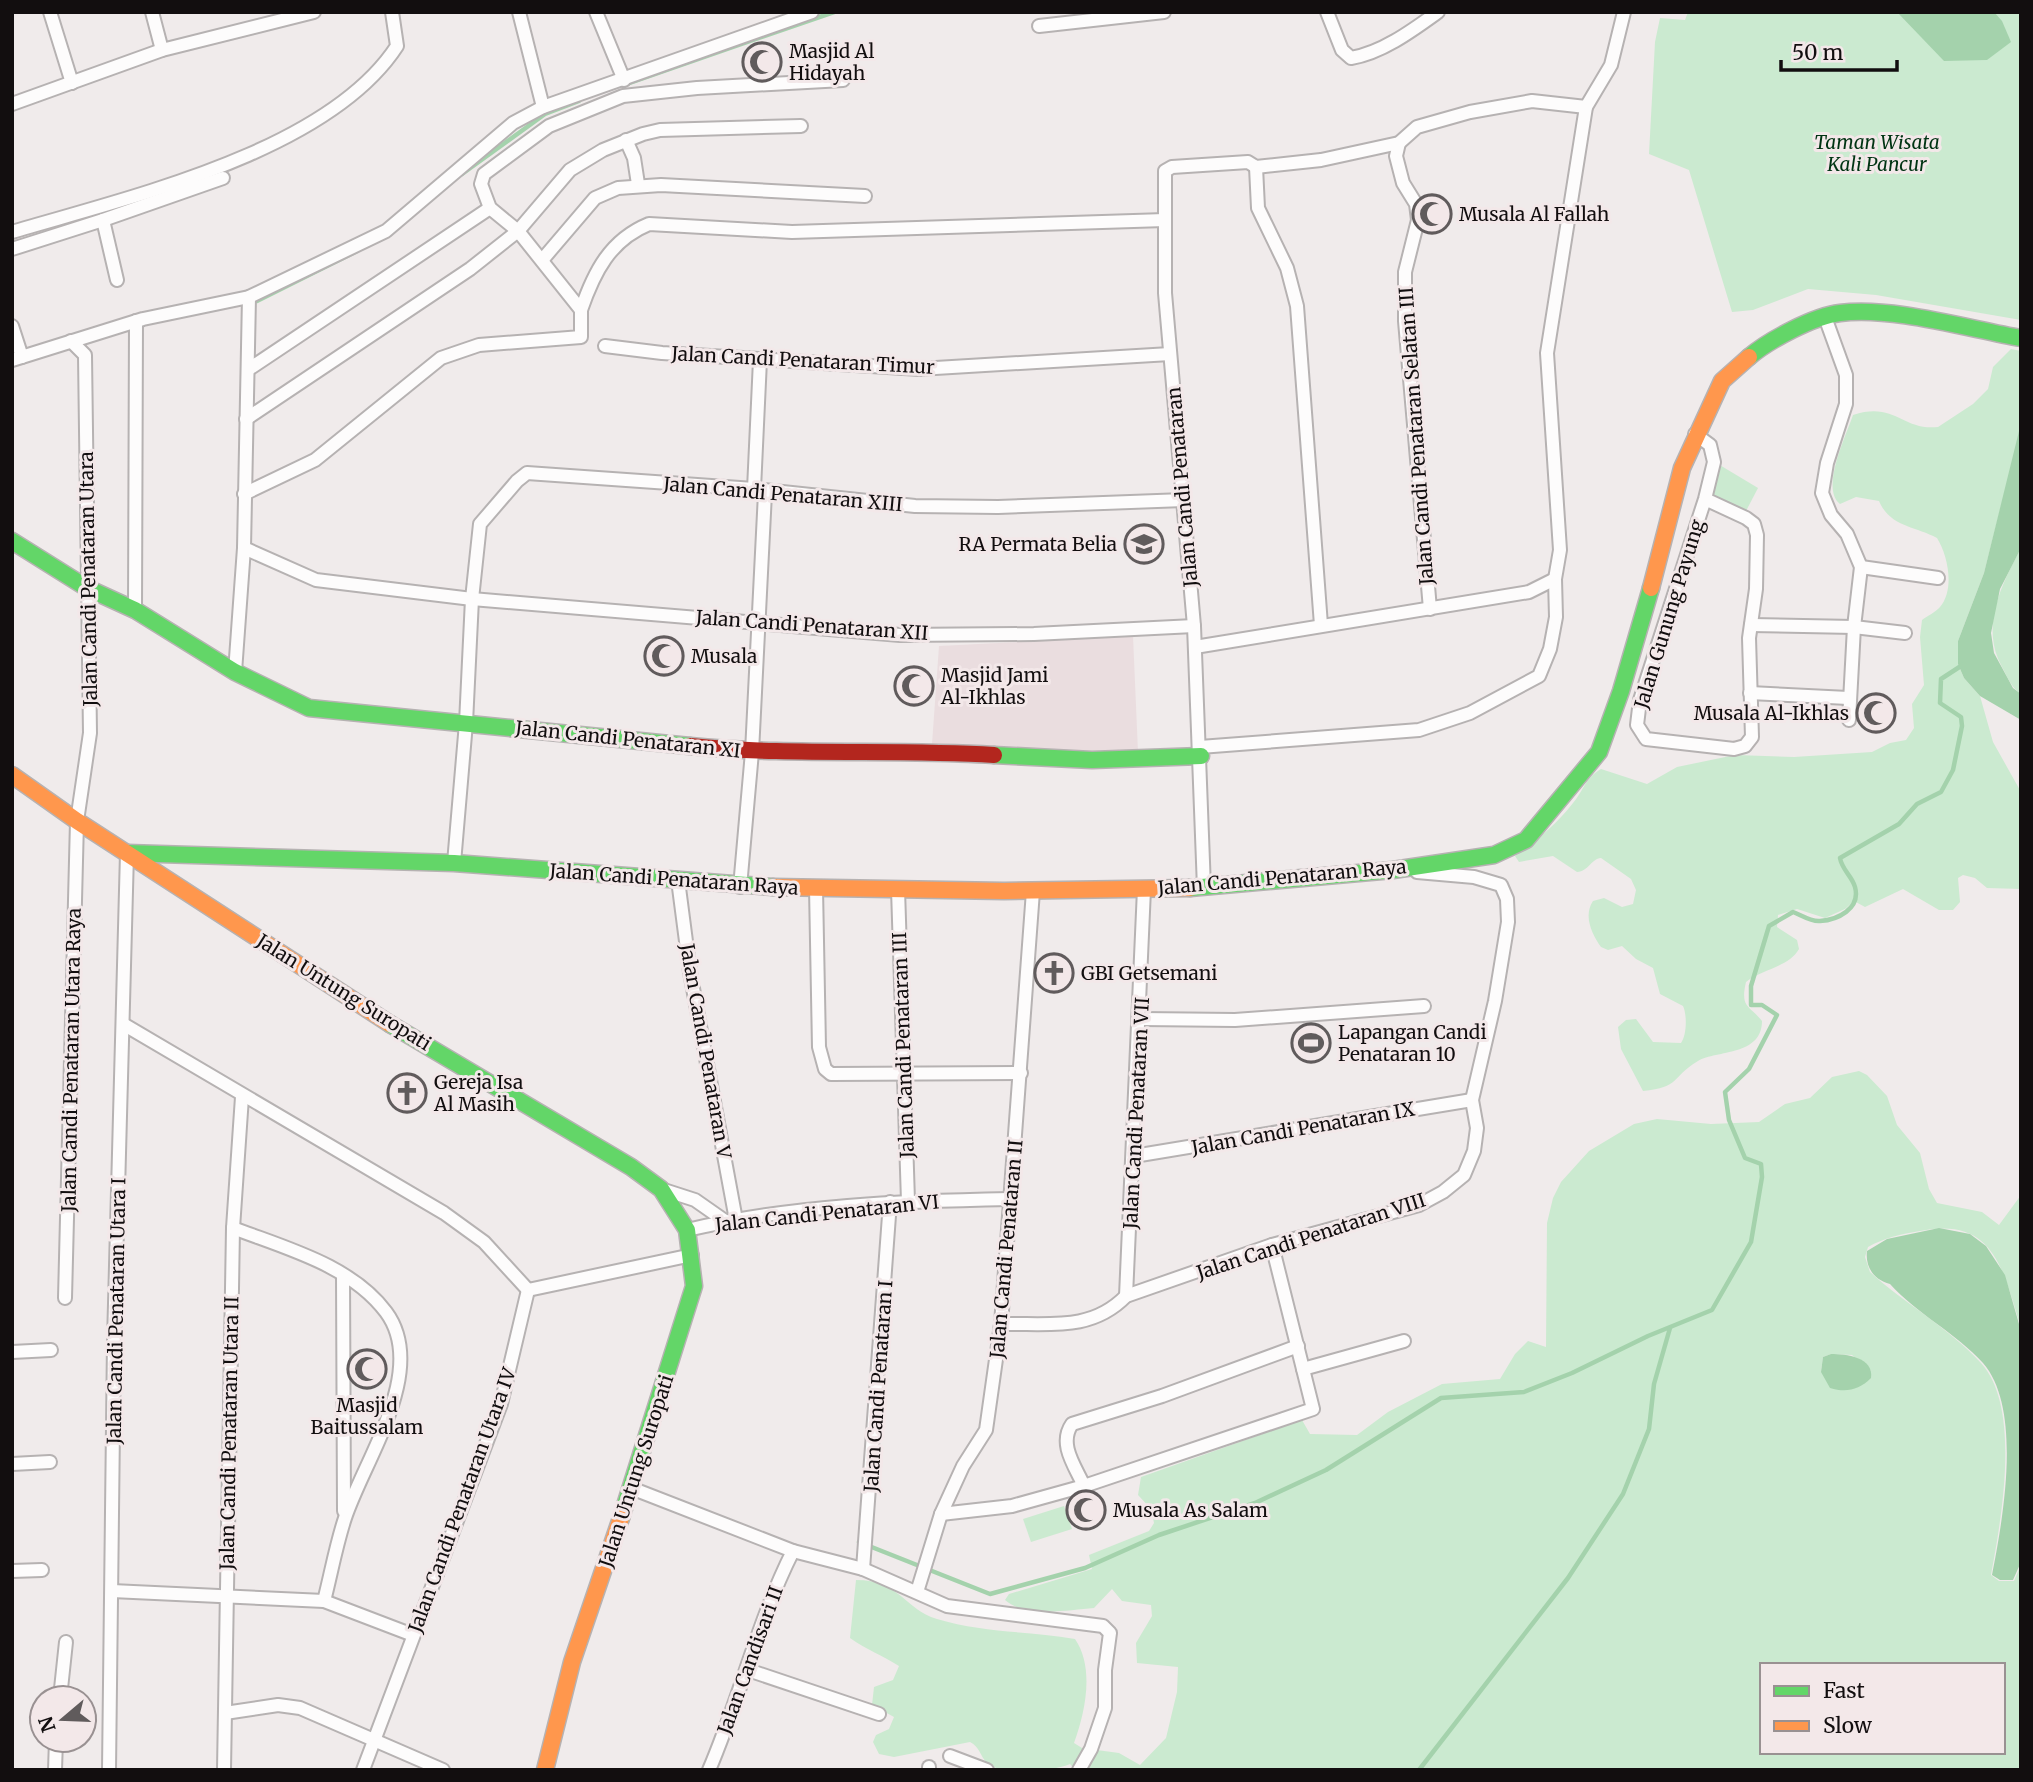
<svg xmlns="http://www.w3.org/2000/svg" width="2033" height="1782" font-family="Merriweather,serif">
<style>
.built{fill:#eadddf}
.green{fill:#cbead0;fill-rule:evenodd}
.water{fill:#a4d2ac}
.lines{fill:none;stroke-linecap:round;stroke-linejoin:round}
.stream{stroke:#a4d2ac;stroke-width:4.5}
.street-casing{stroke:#b6b2b2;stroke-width:16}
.fast-casing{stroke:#b6b2b2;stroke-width:19}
.slow-casing{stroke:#b6b2b2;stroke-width:19}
.jam-casing{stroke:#b6b2b2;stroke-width:19}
.street{stroke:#fdfcfc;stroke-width:12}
.fast{stroke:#63d668;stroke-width:16}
.slow{stroke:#ff974d;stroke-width:16}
.jam{stroke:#b3261e;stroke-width:16}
.labels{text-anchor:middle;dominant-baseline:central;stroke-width:6;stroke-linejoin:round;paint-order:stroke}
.poi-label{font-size:19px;fill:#120e0f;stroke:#f3e8e9;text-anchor:start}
.park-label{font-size:19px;font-style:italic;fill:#003413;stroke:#f3e8e9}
.street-label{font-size:19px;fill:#120e0f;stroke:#f3e8e9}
</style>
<rect width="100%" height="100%" fill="#f0ebeb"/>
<polygon class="built" points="1133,636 1138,752 1033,752 932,744 939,646"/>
<g class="green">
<polygon points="1688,12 2021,12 2021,320 1876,295 1808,289 1753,310 1732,312 1689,170 1649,154 1655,42 1660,18 1685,20"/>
<path d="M2011 349 2021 351V423L2015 451 1984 573 1958 641V664L1964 678 1980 696 1993 742 2021 792V889L1987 888 1975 878 1963 875 1958 878 1960 902 1953 910H1939L1903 889 1865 907 1854 901 1845 909 1825 918 1797 909 1778 915 1777 927 1797 940 1799 949C1789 967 1762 969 1746 982 1740 1008 1749 1005 1762 1021 1762 1056 1717 1050 1698 1061 1670 1078 1681 1087 1643 1091L1621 1049 1618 1027 1626 1020 1636 1019 1653 1042 1681 1043C1687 1035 1687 1014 1683 1006L1660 994 1653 968 1636 959 1622 946 1608 950 1601 947C1592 934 1583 916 1593 901L1604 898 1622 907 1633 904 1636 890 1631 879 1601 858C1591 859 1589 871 1577 872L1553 856 1519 862 1515 856C1539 838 1554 827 1573 803 1585 789 1583 780 1601 769L1647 784 1677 767 1735 755 1794 757 1872 752 1890 743 1906 740 1914 728 1912 704 1924 685 1920 637 1922 620C1927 616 1936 612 1940 607 1955 589 1948 556 1937 538 1915 526 1890 527 1879 501L1856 497 1840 504C1820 489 1846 436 1853 415 1895 401 1902 431 1938 427L1973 404 1988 389 1993 367Z"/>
<polygon points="1718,464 1758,488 1746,511 1711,494"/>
<path d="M2021 548V694C2011 687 2008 678 2002 667 1980 626 2001 586 2021 548Z"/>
<path d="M1859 1071 1867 1075 1887 1096 1897 1125 1920 1153 1929 1189 1937 1203 1982 1212 1999 1225 2021 1195V1328C2003 1271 1995 1216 1920 1231 1901 1234 1884 1238 1868 1247L1865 1257 1870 1272C1904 1303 1949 1328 1981 1363 2022 1408 2001 1520 1991 1575L1999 1581H2014L2021 1565V1770H1075L1070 1764C1054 1771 1001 1776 987 1763 980 1756 980 1747 970 1742L894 1757 879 1754 873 1742 876 1735 889 1729 894 1717 872 1705 874 1687 893 1680 899 1666C882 1655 867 1650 850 1638L856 1580C900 1580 904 1609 937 1619 983 1633 1029 1631 1075 1639 1095 1668 1085 1713 1074 1743L1082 1748 1119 1753 1140 1765 1166 1738 1177 1692 1178 1667 1137 1663 1136 1643 1152 1616 1151 1605 1122 1601 1112 1589 1094 1608C1068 1610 1025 1618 1005 1600L1009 1594 1092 1569 1089 1555 1149 1531 1154 1523 1151 1509 1138 1495 1141 1477 1302 1420 1310 1434 1357 1435 1388 1412 1442 1384 1500 1379 1515 1354 1528 1341 1546 1347 1547 1223 1553 1198 1561 1182 1589 1151 1634 1124 1657 1119 1711 1124 1759 1122 1785 1104 1810 1098 1832 1077ZM1831 1354 1852 1355 1871 1371 1821 1372 1823 1357ZM1762 1665H2003V1752H1762Z"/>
<polygon points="1064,1506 1072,1529 1031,1542 1023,1519"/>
</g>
<g class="water">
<polygon points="1897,12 1994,12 2002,21 2011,42 1987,60 1944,61"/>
<polygon points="2021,423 2021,548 2000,589 1991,633 1994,653 2013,688 2021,694 2021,720 1980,696 1964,678 1958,664 1958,641 1984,573"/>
<path d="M1939 1228 1970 1234 1986 1246 2005 1275 2021 1331V1562L2013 1580H2000L1992 1575C2003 1519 2023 1409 1983 1363 1956 1333 1917 1314 1890 1284 1874 1280 1865 1267 1867 1251L1887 1239Z"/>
<path d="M1831 1354C1846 1354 1874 1357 1871 1378 1859 1390 1846 1393 1830 1388L1821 1372 1823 1357Z"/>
</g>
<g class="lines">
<g class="stream">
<polyline points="626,84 834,12"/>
<polyline points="462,174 545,114 579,101"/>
<polyline points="257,301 357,251"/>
<path d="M859 1542 990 1594 1085 1568 1159 1535 1255 1503 1326 1470 1441 1398 1524 1392 1572 1373 1648 1336 1712 1310 1751 1242 1762 1177 1761 1164 1745 1158 1729 1120 1725 1092 1749 1069 1777 1015 1762 1005H1751V986L1769 926 1793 912C1801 915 1811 922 1820 921 1837 920 1861 909 1855 887 1852 876 1842 870 1840 858L1899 824 1917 804 1941 792 1953 770 1962 726 1961 717 1940 703 1941 679 1964 664"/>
<polyline points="1419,1770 1568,1578 1623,1494 1649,1429 1654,1384 1670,1328"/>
</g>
<g class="street-casing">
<g id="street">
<polyline points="50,12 72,83"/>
<polyline points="152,12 162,50"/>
<polyline points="519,12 543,107"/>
<polyline points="596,12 624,80"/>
<path d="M1327 12 1342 50 1351 58C1382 53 1413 30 1438 12"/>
<polyline points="1039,26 1164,12"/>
<polyline points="12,104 162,50 314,12"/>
<polyline points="626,140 634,158 638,184"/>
<polyline points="1399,143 1396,156 1403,183 1416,204 1418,220 1405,272 1405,321 1430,609"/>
<polyline points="1256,167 1258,208 1287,268 1297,306 1321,625"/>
<polyline points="103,220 223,178"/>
<path d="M12 232C129 197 328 152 397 46L392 12"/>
<polyline points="12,249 103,220 117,280"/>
<polyline points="543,259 595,198 618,188 661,185 865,196"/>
<path d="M581 310C594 272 610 240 649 224L792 232 1165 220"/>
<polyline points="1825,317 1846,375 1846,404 1827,463 1822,493 1831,515 1847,534 1861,567 1854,627 1849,720"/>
<polyline points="12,326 22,357"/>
<polyline points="605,346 662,353 919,369 1170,354"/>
<polyline points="12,360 143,319 249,297 386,231 513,123 543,107 812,12"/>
<polyline points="249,369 490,208"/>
<polyline points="246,419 470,269 518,231 570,170 603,150 643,134 660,130 801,126"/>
<polyline points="1695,434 1710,445 1714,462 1705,499 1640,700 1637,725 1646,739 1734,749 1745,746 1752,737 1749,638 1756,589 1757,535 1754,524 1746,518 1705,499"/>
<polyline points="754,489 760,360"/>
<polyline points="244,494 315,460 441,358 479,345 581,337 581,310 518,231 490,208 481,184 484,174 549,126 623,96 697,88 843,80"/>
<polyline points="244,548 316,580 472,599 900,635 1034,634 1194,626"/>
<polyline points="1861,567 1938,578"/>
<polyline points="135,610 136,321"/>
<polyline points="1751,625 1854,627 1905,633"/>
<polyline points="1195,647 1529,592 1555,579"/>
<polyline points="235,672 244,548 249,297"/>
<polyline points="1750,693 1848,698"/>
<polyline points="1200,747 1419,730 1470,713 1539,676 1550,649 1556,617 1555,579 1560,550 1547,353 1586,107 1611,65 1624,12"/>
<polyline points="454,863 466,723 472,599 480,524 517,481 527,473 754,489 915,506 998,507 1184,500"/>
<polyline points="678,880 690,972 736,1220"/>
<polyline points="740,887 752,752 765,493"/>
<polyline points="816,888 819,1047 825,1069 831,1074 1021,1073"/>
<polyline points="1204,888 1194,626 1165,293 1165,171 1172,167 1248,162 1256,167 1321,160 1399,143 1417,127 1470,112 1532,101 1586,107"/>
<polyline points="898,889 908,1201"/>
<polyline points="1141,1019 1235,1020 1424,1006"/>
<polyline points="123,1024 444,1213 484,1242 528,1290"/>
<polyline points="1134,1156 1472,1100"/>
<polyline points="661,1189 695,1200 725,1221"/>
<path d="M233 1228C285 1248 351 1265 386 1312 429 1370 364 1460 345 1518 336 1545 331 1574 324 1601"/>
<path d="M687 1230C792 1205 903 1201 1010 1199"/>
<polyline points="343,1275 344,1511"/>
<polyline points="528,1290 692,1255"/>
<polyline points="1126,1296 1144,889"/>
<polyline points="65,1298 77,821 90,733 85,355 71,341"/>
<path d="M1001 1324C1048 1323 1091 1332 1126 1296L1272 1245 1419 1205 1443 1192 1464 1175 1474 1151 1477 1128 1472 1100 1495 1001 1508 922 1507 899 1501 885 1474 877 1417 872"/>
<polyline points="12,1352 51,1350"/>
<polyline points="1303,1369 1404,1341"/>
<polyline points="12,1464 50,1462"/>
<path d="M1084 1486C1075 1466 1058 1444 1072 1424L1162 1396 1298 1346"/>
<polyline points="631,1488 793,1551 863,1569 947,1606 1103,1626 1110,1633 1105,1670 1105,1708 1091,1749 1079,1770"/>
<polyline points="941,1514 1012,1506 1084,1486 1313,1409 1272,1245"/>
<polyline points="863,1569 890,1202"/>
<polyline points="12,1571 42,1570"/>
<polyline points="112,1591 324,1601 413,1635"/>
<polyline points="917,1592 941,1514 963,1466 986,1430 1001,1324 1033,891"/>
<polyline points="748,1670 879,1714"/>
<polyline points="60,1698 66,1642"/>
<polyline points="225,1713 278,1705 300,1708 443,1770"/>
<polyline points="950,1756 987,1770"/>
<polyline points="929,1767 929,1770"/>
<polyline points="55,1770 56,1740"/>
<polyline points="109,1770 114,1341 127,853"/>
<polyline points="224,1770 233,1228 242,1097"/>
<polyline points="363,1770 501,1404 528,1290"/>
<path d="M709 1770C740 1698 758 1620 793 1551"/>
</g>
</g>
<g class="fast-casing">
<g id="fast">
<path d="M1749 357C1769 340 1814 316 1840 313 1892 306 1969 329 2021 338"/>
<polyline points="12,541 87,588 135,610 235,672 309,708 690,746"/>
<polyline points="994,755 1092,760 1201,756"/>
<polyline points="127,853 454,863 773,887"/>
<polyline points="1190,888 1393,870 1494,855 1526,840 1599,752 1621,691 1651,588"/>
<polyline points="390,1024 631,1167 661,1189 687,1230 694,1286 621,1518"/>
</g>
</g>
<g class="slow-casing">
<g id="slow">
<polyline points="1651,588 1682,468 1722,381 1749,357"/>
<polyline points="12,775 77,821 390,1024"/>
<polyline points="773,887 1004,891 1190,888"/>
<polyline points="545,1770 572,1662 621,1518"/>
</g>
</g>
<g class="jam-casing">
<path id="jam" d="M690 746C791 756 893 749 994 755"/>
</g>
<use href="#street" class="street"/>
<use href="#fast" class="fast"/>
<use href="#slow" class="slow"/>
<use href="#jam" class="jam"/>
</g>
<defs>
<g id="mosque-ring" transform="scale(2.0125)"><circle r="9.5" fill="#f3e8e9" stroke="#605b5c" stroke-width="1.5"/><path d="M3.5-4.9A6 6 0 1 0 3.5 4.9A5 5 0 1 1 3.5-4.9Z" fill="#605b5c"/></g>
<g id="school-ring" transform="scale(2.0125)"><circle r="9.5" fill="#f3e8e9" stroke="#605b5c" stroke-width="1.5"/><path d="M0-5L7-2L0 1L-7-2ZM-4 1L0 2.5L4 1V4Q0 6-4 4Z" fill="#605b5c"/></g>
<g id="church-ring" transform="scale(2.0125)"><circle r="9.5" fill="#f3e8e9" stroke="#605b5c" stroke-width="1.5"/><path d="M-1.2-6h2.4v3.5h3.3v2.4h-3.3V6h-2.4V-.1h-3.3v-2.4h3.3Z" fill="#605b5c"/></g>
<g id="stadium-ring" transform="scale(2.0125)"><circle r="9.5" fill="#f3e8e9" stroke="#605b5c" stroke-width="1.5"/><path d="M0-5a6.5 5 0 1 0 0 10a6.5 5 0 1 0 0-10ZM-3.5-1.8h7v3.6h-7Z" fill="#605b5c"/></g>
</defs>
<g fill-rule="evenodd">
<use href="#mosque-ring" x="762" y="62"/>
<use href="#mosque-ring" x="1432" y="214"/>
<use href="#school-ring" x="1144" y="544"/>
<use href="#mosque-ring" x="664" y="656"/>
<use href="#mosque-ring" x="914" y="686"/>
<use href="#mosque-ring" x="1876" y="713"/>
<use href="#church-ring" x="1054" y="973"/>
<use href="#stadium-ring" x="1311" y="1043"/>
<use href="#church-ring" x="407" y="1093"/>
<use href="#mosque-ring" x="367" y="1369"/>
<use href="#mosque-ring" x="1086" y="1510"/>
</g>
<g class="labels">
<g class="poi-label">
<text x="789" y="51">Masjid Al<tspan x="789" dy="22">Hidayah</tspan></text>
<text x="1459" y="214">Musala Al Fallah</text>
<text x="1117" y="544" text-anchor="end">RA Permata Belia</text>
<text x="691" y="656">Musala</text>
<text x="941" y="675">Masjid Jami<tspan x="941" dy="22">Al-Ikhlas</tspan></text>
<text x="1849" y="713" text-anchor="end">Musala Al-Ikhlas</text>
<text x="1081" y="973">GBI Getsemani</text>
<text x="1338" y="1032">Lapangan Candi<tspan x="1338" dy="22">Penataran 10</tspan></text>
<text x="434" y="1082">Gereja Isa<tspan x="434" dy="22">Al Masih</tspan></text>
<text x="367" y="1405" text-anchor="middle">Masjid<tspan x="367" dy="22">Baitussalam</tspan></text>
<text x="1113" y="1510">Musala As Salam</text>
</g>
<g class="park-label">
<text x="1877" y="142">Taman Wisata<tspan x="1877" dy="22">Kali Pancur</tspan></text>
</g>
<g class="street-label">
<text transform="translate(803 360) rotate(3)">Jalan Candi Penataran Timur</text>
<text transform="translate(1416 436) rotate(-94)">Jalan Candi Penataran Selatan III</text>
<text transform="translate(1182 487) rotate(-95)">Jalan Candi Penataran</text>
<text transform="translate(783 494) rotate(5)">Jalan Candi Penataran XIII</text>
<text transform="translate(88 579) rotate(-91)">Jalan Candi Penataran Utara</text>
<text transform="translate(1669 614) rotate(-73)">Jalan Gunung Payung</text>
<text transform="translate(812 625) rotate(4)">Jalan Candi Penataran XII</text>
<text transform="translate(628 739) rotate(6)">Jalan Candi Penataran XI</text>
<text transform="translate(1282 877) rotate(-5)">Jalan Candi Penataran Raya</text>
<text transform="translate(674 879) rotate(4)">Jalan Candi Penataran Raya</text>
<text transform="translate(344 992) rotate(32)">Jalan Untung Suropati</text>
<text transform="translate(903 1045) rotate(-92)">Jalan Candi Penataran III</text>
<text transform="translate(706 1051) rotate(80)">Jalan Candi Penataran V</text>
<text transform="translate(71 1060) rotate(-89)">Jalan Candi Penataran Utara Raya</text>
<text transform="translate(1136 1113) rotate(-87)">Jalan Candi Penataran VII</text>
<text transform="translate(1303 1128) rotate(-10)">Jalan Candi Penataran IX</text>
<text transform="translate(827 1213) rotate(-6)">Jalan Candi Penataran VI</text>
<text transform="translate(1311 1236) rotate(-18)">Jalan Candi Penataran VIII</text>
<text transform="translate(1006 1249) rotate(-85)">Jalan Candi Penataran II</text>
<text transform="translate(116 1311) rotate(-89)">Jalan Candi Penataran Utara I</text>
<text transform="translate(878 1386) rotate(-86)">Jalan Candi Penataran I</text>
<text transform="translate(229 1433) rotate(-89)">Jalan Candi Penataran Utara II</text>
<text transform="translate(636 1471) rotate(-72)">Jalan Untung Suropati</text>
<text transform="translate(462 1500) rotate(-70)">Jalan Candi Penataran Utara IV</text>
<text transform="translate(750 1660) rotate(-70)">Jalan Candisari II</text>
</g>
</g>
<rect width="2033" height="1782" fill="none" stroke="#120e0f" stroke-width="28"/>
<rect x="1760" y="1663" width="245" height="91" fill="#f3e8e9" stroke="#999192" stroke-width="2"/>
<rect x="1774" y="1686" width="35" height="10" fill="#63d668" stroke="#999192" stroke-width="2"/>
<text x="1823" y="1698" font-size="21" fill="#120e0f">Fast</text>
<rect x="1774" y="1721" width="35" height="10" fill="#ff974d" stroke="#999192" stroke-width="2"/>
<text x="1823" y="1733" font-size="21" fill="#120e0f">Slow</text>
<g transform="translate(63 1719) rotate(251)"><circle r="33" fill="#f3e8e9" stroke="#999192" stroke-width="2"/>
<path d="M0-5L12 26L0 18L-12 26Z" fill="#605b5c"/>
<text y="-10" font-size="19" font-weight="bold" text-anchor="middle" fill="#120e0f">N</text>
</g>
<path d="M1781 60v10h116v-10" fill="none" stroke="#120e0f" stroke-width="3.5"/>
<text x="1792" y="60" font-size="21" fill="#120e0f" stroke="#f3e8e9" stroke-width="5" paint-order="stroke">50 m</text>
</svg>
